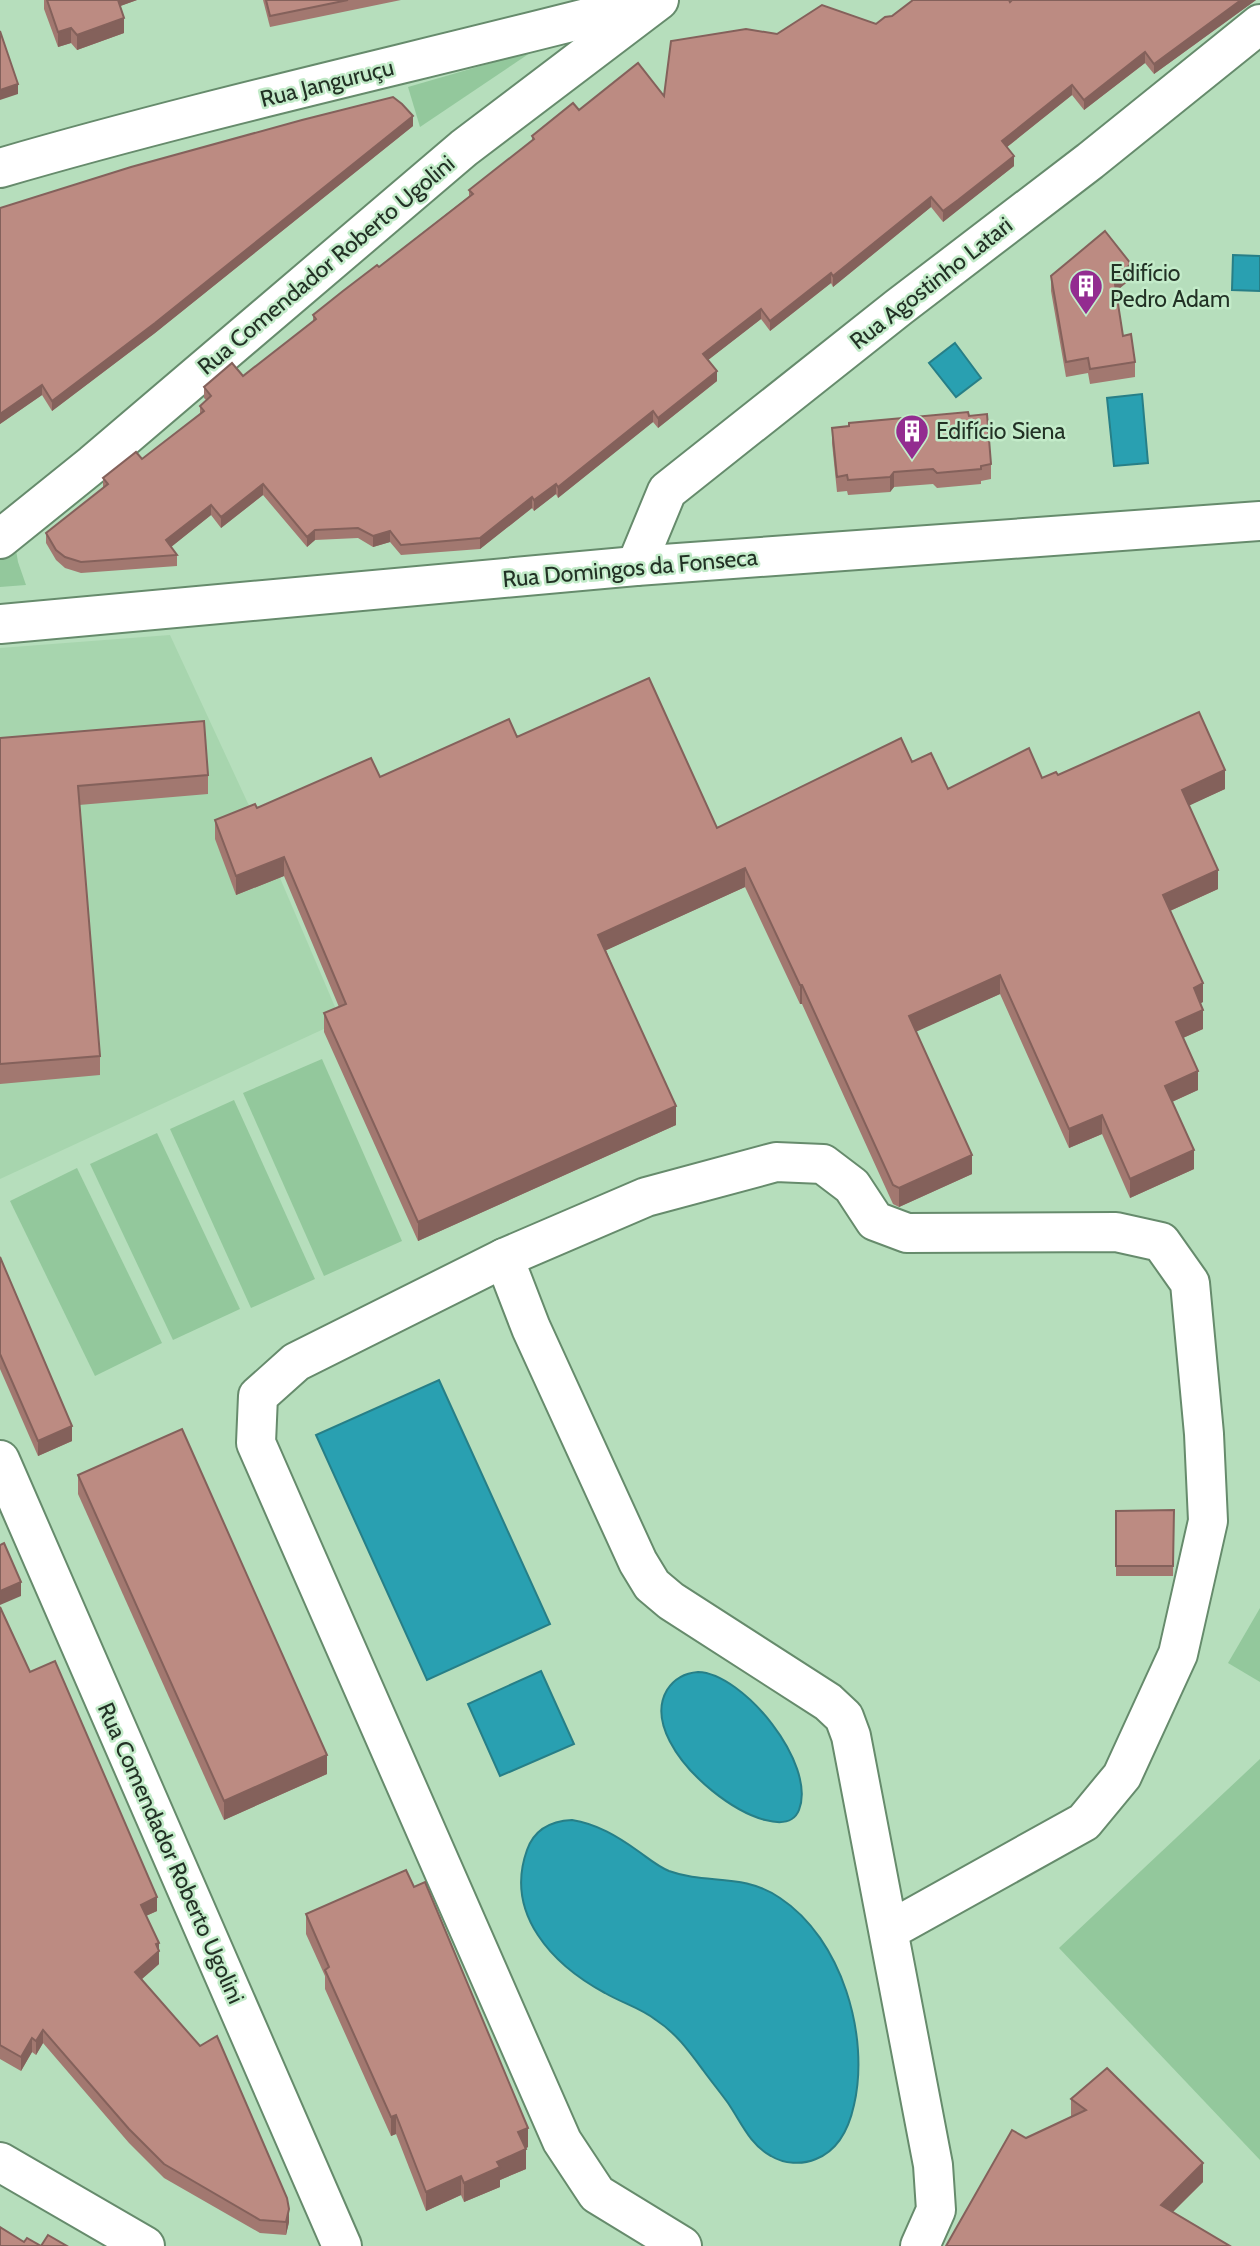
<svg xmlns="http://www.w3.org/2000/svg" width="1260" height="2246" font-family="Cabin,sans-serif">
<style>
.built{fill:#a7d5ae}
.green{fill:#93c89c}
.water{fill:#29a0b1;stroke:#277f87;stroke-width:2}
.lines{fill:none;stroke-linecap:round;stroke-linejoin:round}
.minor-casing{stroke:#668b6c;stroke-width:42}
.major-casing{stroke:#668b6c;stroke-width:42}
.minor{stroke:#fff;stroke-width:38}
.major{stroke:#fff;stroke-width:38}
.wall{fill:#a27870}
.shaded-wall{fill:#84615b}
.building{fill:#bc8b82;stroke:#84615b;stroke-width:2}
.labels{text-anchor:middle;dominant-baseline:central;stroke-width:5;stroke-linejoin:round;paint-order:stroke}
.street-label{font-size:23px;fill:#223125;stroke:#c3ebc9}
.poi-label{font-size:23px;fill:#223125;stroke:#c3ebc9;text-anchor:start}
</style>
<rect width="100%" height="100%" fill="#b6debc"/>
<polygon class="built" points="170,635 251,810 341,1021 0,1179 0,648"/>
<g class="green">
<polygon points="533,51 420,127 408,87"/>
<polygon points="14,538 18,562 26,585 0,587 0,550"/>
<polygon points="322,1059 402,1241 324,1276 243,1093"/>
<polygon points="234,1100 315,1279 251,1308 170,1129"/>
<polygon points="157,1133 240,1309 173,1340 90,1164"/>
<polygon points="77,1168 162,1343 95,1376 10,1201"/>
<polygon points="1260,1608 1260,1682 1228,1663"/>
<polygon points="1260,1759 1260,2160 1059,1948"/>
</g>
<g class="water">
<polygon points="1233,255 1260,256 1260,291 1232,290"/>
<polygon points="955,343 981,378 956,397 929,363"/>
<polygon points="1142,394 1148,463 1114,466 1107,398"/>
<polygon points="439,1380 550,1624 427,1680 316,1435"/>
<polygon points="541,1671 574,1744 500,1776 468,1704"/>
<path d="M698 1672C743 1673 817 1764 799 1810 780 1858 631 1751 667 1690 674 1679 685 1673 698 1672Z"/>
<path d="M572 1820C597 1824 617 1836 638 1851 648 1858 657 1866 669 1871 707 1885 742 1872 780 1898 842 1939 870 2036 854 2105 849 2128 839 2150 816 2159 802 2165 784 2164 771 2156 750 2145 741 2122 728 2103 720 2092 711 2081 703 2070 689 2051 676 2033 656 2020 641 2008 622 2003 605 1993 553 1965 504 1914 527 1850 534 1830 551 1821 572 1820Z"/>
</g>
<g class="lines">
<g class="minor-casing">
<g id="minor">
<path d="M0 168C213 106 431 59 645 3"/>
<polyline points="0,539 93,464 464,148 659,0"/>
<polyline points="636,566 667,491 899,307 1090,161 1260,24"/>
<polyline points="0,624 636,566 1260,521"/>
<polyline points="504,1258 296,1362 258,1396 256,1443 562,2141 597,2194 682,2246"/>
<polyline points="0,1460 342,2246"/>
<polyline points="890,1930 1084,1822 1122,1776 1178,1654 1208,1521 1204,1434 1190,1283 1161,1242 1116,1232 907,1233 875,1221 852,1186 823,1164 776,1162 646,1197 504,1258 531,1328 638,1562 652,1585 671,1601 828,1702 844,1717 851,1736 933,2165 936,2210 920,2246"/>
</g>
</g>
<g class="major-casing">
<polyline id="major" points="0,2162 145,2246"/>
</g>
<use href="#minor" class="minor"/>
<use href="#major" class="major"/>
</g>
<g class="wall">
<polygon points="44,0 137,0 120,6 124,33 77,50 71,43 58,47 44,9"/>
<polygon points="263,0 401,0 270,27"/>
<polygon points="1042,0 1256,0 1154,74 1145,63 1084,110 1072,95 1007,147 1014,166 958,210 943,222 931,207 833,287 831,283 770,331 761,319 708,360 717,381 658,428 653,422 558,498 556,494 534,511 532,508 480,549 401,555 390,542 373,547 358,538 315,540 307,547 263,495 221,528 211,515 171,547 177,555 177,566 81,573 65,568 56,560 46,543 46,533 103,488 103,478 142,459 200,414 200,406 206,400 204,398 204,387 243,376 313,321 313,315 379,267 469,196 469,190 532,141 532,136 579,110 664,96 777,34 876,24 1010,2"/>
<polygon points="413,126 155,333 52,411 42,395 0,424 0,208"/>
<polygon points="1051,276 1131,279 1116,291 1123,336 1135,362 1135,377 1090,384 1088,373 1066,377 1051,291"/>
<polygon points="969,416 991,464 991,479 981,481 981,484 937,488 933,484 894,487 890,492 848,495 847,491 837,492 832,443 832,428"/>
<polygon points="517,737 717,828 912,762 948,789 1042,778 1058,775 1225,789 1189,805 1218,889 1170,911 1203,1002 1200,1003 1203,1029 1183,1038 1198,1090 1172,1102 1194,1169 1130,1198 1102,1134 1069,1148 1000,994 916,1031 972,1174 899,1207 893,1204 802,1004 800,1004 745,887 606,950 676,1125 418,1241 324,1032 324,1013 339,1007 284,876 236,895 215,839 215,820 257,808 380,777"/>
<polygon points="0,738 208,775 208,794 79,805 100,1056 100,1075 0,1084"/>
<polygon points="0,1257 72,1441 38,1456 0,1369"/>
<polygon points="78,1475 327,1774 224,1820 78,1494"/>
<polygon points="1174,1510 1173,1576 1116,1576 1116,1511"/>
<polygon points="0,1607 30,1672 157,1911 146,1916 159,1943 159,1964 142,1979 289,2222 286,2235 260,2233 164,2178 129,2143 43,2043 36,2055 32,2052 21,2071 0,2059"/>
<polygon points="306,1914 528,2147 525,2149 526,2169 500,2180 500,2187 464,2202 461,2195 426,2211 396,2134 391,2136 325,1989 325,1976 306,1934"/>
<polygon points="1071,2099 1203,2182 1172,2212 1026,2138 1071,2117"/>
</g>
<g class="shaded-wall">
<polygon points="115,0 137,0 115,8"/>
<polygon points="1241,0 1256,0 1154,74 1154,64"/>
<polygon points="124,18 124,33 77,50 77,35"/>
<polygon points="71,28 71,43 58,47 58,32"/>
<polygon points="1145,52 1145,63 1084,110 1084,100"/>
<polygon points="18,84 18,94 0,100 0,90"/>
<polygon points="1072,85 1072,95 1002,151 1002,141"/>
<polygon points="413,116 413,126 155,333 52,411 52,401"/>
<polygon points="1014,156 1014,166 943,222 943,211"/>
<polygon points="931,197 931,207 833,287 833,276"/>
<polygon points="1131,264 1131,279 1114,293 1114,278"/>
<polygon points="831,273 831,283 770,331 770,321"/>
<polygon points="761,309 761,319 703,364 703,354"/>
<polygon points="717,371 717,381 658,428 658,418"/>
<polygon points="42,385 42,395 0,424 0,414"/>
<polygon points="653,411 653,422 558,498 558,487"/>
<polygon points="894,472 894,487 890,492 890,477"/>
<polygon points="263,484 263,495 221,528 221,517"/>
<polygon points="556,484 556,494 534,511 534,500"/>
<polygon points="532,497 532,508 480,549 480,538"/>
<polygon points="211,505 211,515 166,551 166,540"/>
<polygon points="315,530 315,540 307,547 307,537"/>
<polygon points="390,531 390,542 373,547 373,536"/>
<polygon points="1225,770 1225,789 1182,809 1182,790"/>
<polygon points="284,857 284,876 236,895 236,876"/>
<polygon points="745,868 745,887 598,954 598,935"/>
<polygon points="1218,870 1218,889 1163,914 1163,895"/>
<polygon points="1000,975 1000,994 909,1035 909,1016"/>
<polygon points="1203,983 1203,1002 1194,1007 1194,988"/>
<rect x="800" y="985" width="2" height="19"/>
<polygon points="1203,1010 1203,1029 1176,1041 1176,1022"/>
<polygon points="1198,1071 1198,1090 1165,1105 1165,1086"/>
<polygon points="676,1106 676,1125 418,1241 418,1222"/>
<polygon points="1102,1115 1102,1134 1069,1148 1069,1129"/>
<polygon points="1194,1150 1194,1169 1130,1198 1130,1179"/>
<polygon points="972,1155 972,1174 899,1207 899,1188"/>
<polygon points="72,1426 72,1441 38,1456 38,1441"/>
<polygon points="21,1582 21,1596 0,1605 0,1591"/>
<polygon points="327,1755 327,1774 224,1820 224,1801"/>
<polygon points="157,1897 157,1911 141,1918 141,1905"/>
<polygon points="159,1943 159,1964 135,1985 135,1972 156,1944"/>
<polygon points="43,2030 43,2043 36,2055 36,2041"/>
<polygon points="32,2038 32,2052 21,2071 21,2057"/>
<polygon points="396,2115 396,2134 391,2136 391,2117"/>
<polygon points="528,2128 528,2147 518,2152 518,2132"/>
<polygon points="526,2149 526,2169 500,2180 500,2187 464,2202 464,2183 497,2162"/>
<polygon points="1203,2163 1203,2182 1161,2224 1161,2205"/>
<polygon points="461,2176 461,2195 426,2211 426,2192"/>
<polygon points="289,2209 289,2222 286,2235 286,2222"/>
</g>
<g class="building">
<polygon points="47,0 118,0 124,18 77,35 71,28 58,32"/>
<polygon points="266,0 348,0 270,16"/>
<polygon points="913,0 1009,0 1010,2 1012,0 1241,0 1154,64 1145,52 1084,100 1072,85 1002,141 1014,156 958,200 943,211 931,197 833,276 831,273 770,321 761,309 703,354 717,371 658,418 653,411 558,487 556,484 534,500 532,497 480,538 401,545 390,531 373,536 358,528 315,530 307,537 263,484 221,517 211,505 166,540 177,555 81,562 65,557 56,550 46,533 108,484 103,478 136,452 142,459 204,411 200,406 211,396 204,387 232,363 243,376 316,319 313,315 343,291 377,265 379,267 473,194 469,190 534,139 532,136 573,103 579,110 638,63 664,96 671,41 746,29 777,34 822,5 876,24 885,17 892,16"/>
<polygon points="0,31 18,84 0,90"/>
<polygon points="393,97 402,104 413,116 155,323 52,401 42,385 0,414 0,208 131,167 302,120"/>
<polygon points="1105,231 1131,264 1114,278 1123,336 1131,334 1135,362 1090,369 1088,358 1066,362 1051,276"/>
<polygon points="968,412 969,416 987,414 991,464 981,466 981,469 937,473 933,469 894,472 890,477 848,480 847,475 837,477 832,428 849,426 849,423"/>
<polygon points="649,678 717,828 901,738 912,762 931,753 948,789 1029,748 1042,778 1056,772 1058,775 1199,712 1225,770 1182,790 1218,870 1163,895 1203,983 1194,988 1203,1010 1176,1022 1198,1071 1165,1086 1194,1150 1130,1179 1102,1115 1069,1129 1000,975 909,1016 972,1155 899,1188 893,1185 802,985 800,985 745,868 598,935 676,1106 418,1222 324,1013 346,1004 284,857 236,876 215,820 255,804 257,808 371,758 380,777 509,719 517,737"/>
<polygon points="204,721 208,775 78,786 100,1056 0,1064 0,738"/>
<polygon points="0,1257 72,1426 38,1441 0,1354"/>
<polygon points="182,1429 327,1755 224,1801 78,1475"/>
<polygon points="1174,1510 1173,1566 1116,1566 1116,1511"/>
<polygon points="4,1543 21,1582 0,1591 0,1545"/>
<polygon points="0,1607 30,1672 55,1661 157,1897 141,1905 159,1943 156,1944 159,1951 135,1972 200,2046 217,2036 287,2198 289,2209 286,2222 260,2220 164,2164 129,2129 43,2030 36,2041 32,2038 21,2057 0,2045"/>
<polygon points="406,1870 414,1887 425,1882 528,2128 518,2132 526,2149 497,2162 500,2167 464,2183 461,2176 426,2192 396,2115 391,2117 325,1970 329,1967 306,1914"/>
<polygon points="1107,2068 1203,2163 1161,2205 1230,2246 946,2246 1012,2130 1026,2138 1086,2110 1071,2099"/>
<polygon points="0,2227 24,2242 27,2238 41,2246 0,2246"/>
<polygon points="48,2235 67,2246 41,2246"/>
</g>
<defs>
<g id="building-pin" transform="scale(1.75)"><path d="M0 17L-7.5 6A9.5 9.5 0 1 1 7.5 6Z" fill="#932c90" stroke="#c3ebc9"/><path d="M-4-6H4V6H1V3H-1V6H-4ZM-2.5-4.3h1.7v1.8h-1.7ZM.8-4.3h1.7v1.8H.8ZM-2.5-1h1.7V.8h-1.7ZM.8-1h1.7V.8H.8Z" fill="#fff"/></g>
</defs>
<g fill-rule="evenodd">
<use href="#building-pin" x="1086" y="286"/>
<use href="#building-pin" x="912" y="431"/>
</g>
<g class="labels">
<g class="street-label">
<text transform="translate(327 83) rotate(-14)">Rua Janguruçu</text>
<text transform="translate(326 265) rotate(-40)">Rua Comendador Roberto Ugolini</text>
<text transform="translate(931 283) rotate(-38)">Rua Agostinho Latari</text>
<text transform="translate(630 568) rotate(-5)">Rua Domingos da Fonseca</text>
<text transform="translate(171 1853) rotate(66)">Rua Comendador Roberto Ugolini</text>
</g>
<g class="poi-label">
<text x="1110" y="273">Edifício<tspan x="1110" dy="26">Pedro Adam</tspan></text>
<text x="936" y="431">Edifício Siena</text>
</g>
</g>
</svg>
